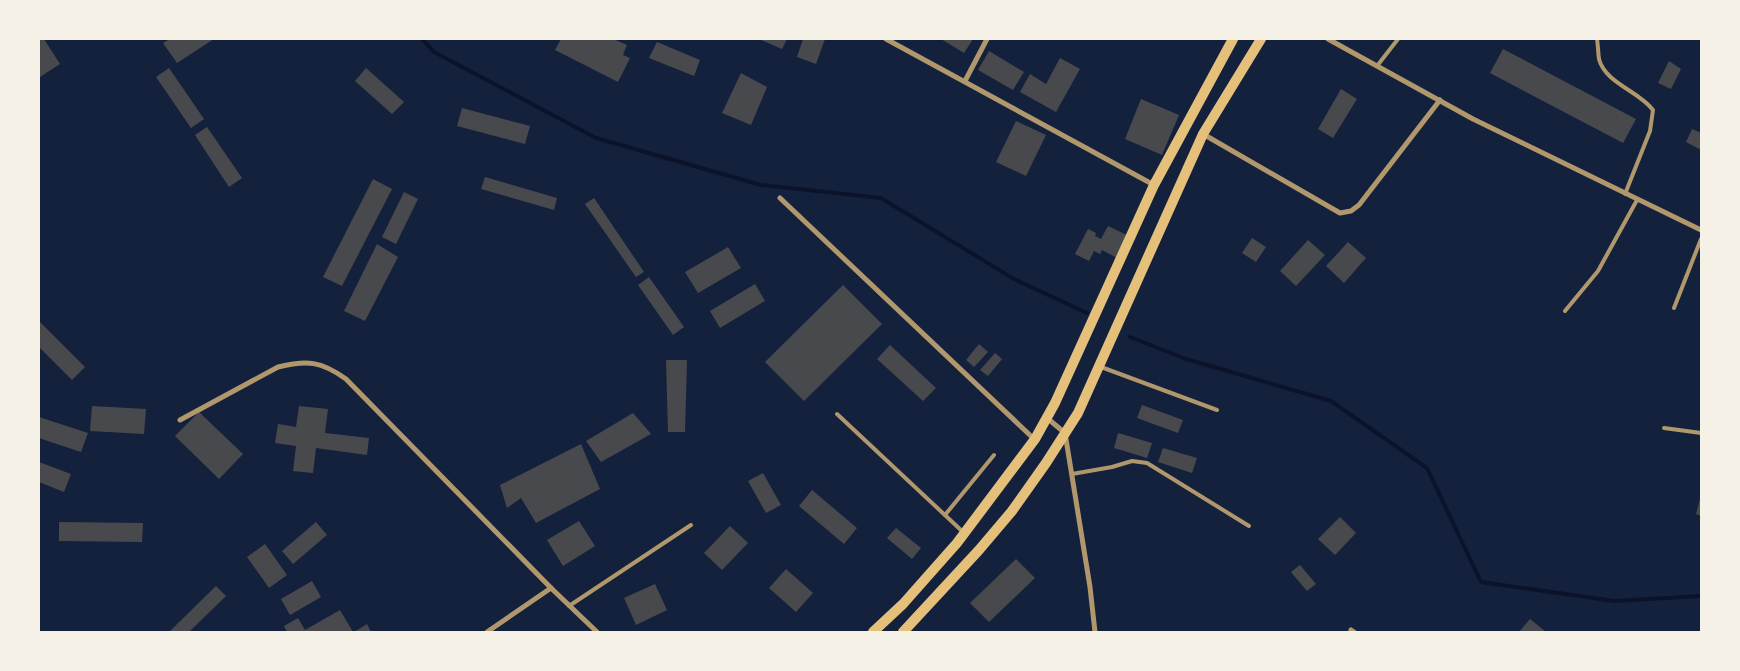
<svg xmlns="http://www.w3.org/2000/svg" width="1740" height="671" font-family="Karla,sans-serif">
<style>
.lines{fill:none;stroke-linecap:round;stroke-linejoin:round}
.stream{stroke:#0b132b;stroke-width:4}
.building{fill:#48494c}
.service{stroke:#b1986c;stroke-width:4}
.minor{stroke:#b1986c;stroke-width:5}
.secondary{stroke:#e5c07b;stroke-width:10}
</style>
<rect width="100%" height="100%" fill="#14213d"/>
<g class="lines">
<g class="stream">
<polyline points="422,39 434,52 596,138 761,185 881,198 1014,279 1087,313"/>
<polyline points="1130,337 1186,359 1331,401 1427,468 1481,582 1614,601 1701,596"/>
</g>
</g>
<g class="building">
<polygon points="39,39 44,39 60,64 40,77"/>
<polygon points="170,39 214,39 177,63 163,43"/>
<polygon points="561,39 613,39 627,45 623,55 630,58 618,82 555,50"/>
<polygon points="759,39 787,39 782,49"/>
<polygon points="803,39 825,39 816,64 797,57"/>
<polygon points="941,39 973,39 964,53"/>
<polygon points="657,42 700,60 694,76 649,58"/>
<polygon points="1503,49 1636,119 1623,143 1490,73"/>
<polygon points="989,51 1024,72 1013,90 978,70"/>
<polygon points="1060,58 1080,69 1056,112 1020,92 1030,74 1046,84"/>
<polygon points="1669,61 1681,69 1671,89 1658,83"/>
<polygon points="169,68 204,119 191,128 156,77"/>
<polygon points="366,68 404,102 392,114 355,81"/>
<polygon points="741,73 767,87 751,125 722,113"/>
<polygon points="1341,89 1357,99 1333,138 1318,129"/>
<polygon points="1141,99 1179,115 1162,155 1125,139"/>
<polygon points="462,108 530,126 525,144 457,126"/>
<polygon points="1016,121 1046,135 1026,176 996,162"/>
<polygon points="207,127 242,178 229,187 195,135"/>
<polygon points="1692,129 1701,133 1701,150 1686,142"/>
<polygon points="485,177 557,198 554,210 481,189"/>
<polygon points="373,179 392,189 342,286 323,277"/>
<polygon points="404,192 418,199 396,244 382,237"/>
<polygon points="594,198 644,272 636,277 585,204"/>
<polygon points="1108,226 1131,237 1119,259 1102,250 1100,254 1094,251 1089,261 1075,254 1088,229 1096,233 1095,236 1101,239"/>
<polygon points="1252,238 1266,247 1256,262 1242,253"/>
<polygon points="1308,240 1325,255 1296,286 1280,271"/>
<polygon points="1348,242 1366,258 1344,283 1326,266"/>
<polygon points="377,244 398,257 365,321 344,311"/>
<polygon points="728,247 741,268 698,293 685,272"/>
<polygon points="649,277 684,327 673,335 638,285"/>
<polygon points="755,284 765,301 720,328 710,311"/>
<polygon points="843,285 882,324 804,401 765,362"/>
<polygon points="39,321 85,367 72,380 39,347"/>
<polygon points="979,344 988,352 974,367 966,360"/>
<polygon points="890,345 936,388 923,401 877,359"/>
<polygon points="995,353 1002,359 988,376 980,370"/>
<polygon points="666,360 687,360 685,432 668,432"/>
<polygon points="1142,405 1183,420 1178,433 1137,418"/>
<polygon points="92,406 146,409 144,434 90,431"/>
<polygon points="299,406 328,409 325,433 369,438 367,455 316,448 313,473 293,471 296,446 275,443 278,424 296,427"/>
<polygon points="199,412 243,454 219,479 175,436"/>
<polygon points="633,413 651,434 601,462 586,441"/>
<polygon points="39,417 88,433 81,452 39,438"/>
<polygon points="1118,433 1152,443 1147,458 1114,448"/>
<polygon points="581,444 600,489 536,523 521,498 507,508 500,485"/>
<polygon points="1163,448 1197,458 1192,473 1158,462"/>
<polygon points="39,462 71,474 64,492 39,482"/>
<polygon points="763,473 781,505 766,513 748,481"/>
<polygon points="812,490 857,528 844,544 799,506"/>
<polygon points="1701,495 1701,516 1696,514"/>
<polygon points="1340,517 1356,533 1335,555 1318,539"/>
<polygon points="579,521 595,546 563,566 547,540"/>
<polygon points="59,522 143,523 142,542 59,541"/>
<polygon points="316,522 327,535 293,564 282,551"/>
<polygon points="730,526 748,543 722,570 704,553"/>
<polygon points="896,528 921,548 912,559 887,538"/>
<polygon points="265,544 287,575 269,588 247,557"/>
<polygon points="1016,559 1035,578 989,622 970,603"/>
<polygon points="1300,565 1316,584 1307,591 1291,572"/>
<polygon points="786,569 813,593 796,612 769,588"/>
<polygon points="312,581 321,597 290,615 281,599"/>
<polygon points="655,584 667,610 636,625 624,598"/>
<polygon points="216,586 226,596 189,632 169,632"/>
<polygon points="340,610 353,632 287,632 284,626 298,618 305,630"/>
<polygon points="1530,619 1546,632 1519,632"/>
<polygon points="367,624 371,632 354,632"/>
</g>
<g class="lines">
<g class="service">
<path d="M1597 39C1598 45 1598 52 1599 59 1605 83 1639 91 1653 110L1650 131 1625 194"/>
<polyline points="1377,66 1398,39"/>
<polyline points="1674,308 1701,239"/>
<polyline points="1565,311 1598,271 1637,200"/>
<polyline points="1101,367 1217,410"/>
<polyline points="837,414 963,532"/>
<polyline points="1664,428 1701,433"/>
<polyline points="1072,474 1112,467 1132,461 1147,463 1249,526"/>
<polyline points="945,515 994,455"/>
<polyline points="569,606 691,525"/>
</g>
<g class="minor">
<polyline points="886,39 1154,185"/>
<polyline points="1328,39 1473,119 1701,230"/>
<polyline points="965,81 987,39"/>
<polyline points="1203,134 1340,213 1351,211 1359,205 1440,100"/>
<polyline points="780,198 1034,439"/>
<polyline points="1047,418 1065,433 1090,587 1095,632"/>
<path d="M180 420 278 367C307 360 321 361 346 379L551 588 597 632"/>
<polyline points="1351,630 1354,632"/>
<polyline points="487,632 551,588"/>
</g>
<g class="secondary">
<polyline points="873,632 903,604 957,543 1035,439 1055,403 1154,185 1233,39"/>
<polyline points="903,632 979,550 1012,511 1046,463 1078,413 1203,134 1261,39"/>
</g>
</g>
<rect width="1740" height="671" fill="none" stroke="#f6f1e7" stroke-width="80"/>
</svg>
